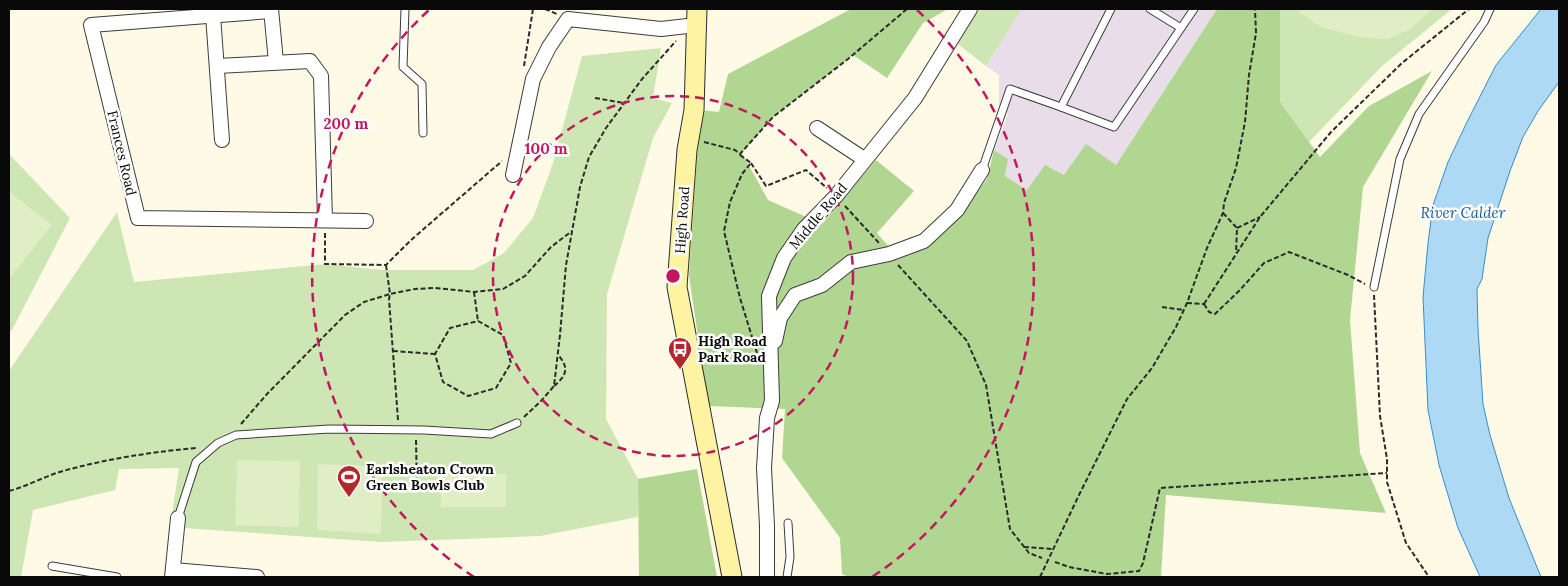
<svg xmlns="http://www.w3.org/2000/svg" width="1568" height="586" font-family="Lora,serif">
<style>
.industrial{fill:#e8dde9}
.green{fill:#cde6b3}
.forest{fill:#b1d692}
.pitch{fill:#dfeec4}
.water{fill:#add9f4;stroke:#378ec8}
.lines{fill:none;stroke-linecap:round;stroke-linejoin:round}
.lane-casing{stroke:#3c3c3c;stroke-width:9}
.street-casing{stroke:#3c3c3c;stroke-width:16}
.secondary-casing{stroke:#2b2b2b;stroke-width:21}
.path{stroke:#2b2b2b;stroke-width:2;stroke-dasharray:5 2.5;stroke-linecap:butt}
.lane{stroke:#fff;stroke-width:7}
.street{stroke:#fff;stroke-width:14}
.secondary{stroke:#fdf3a3;stroke-width:19}
.ring{fill:none;stroke:#c2185b;stroke-width:2.5;stroke-dasharray:9 6}
.labels{text-anchor:middle;dominant-baseline:central;stroke-width:5;stroke-linejoin:round;paint-order:stroke}
.street-label{font-size:14px;fill:#090909;stroke:#fff}
.poi-label{font-size:14px;font-weight:bold;fill:#090909;stroke:#fff;text-anchor:start}
.water-label{font-size:15px;font-style:italic;fill:#185e96;stroke:#fff}
.centre{fill:#c2185b;stroke:#fff;stroke-width:2.5}
.ring-label{font-size:15px;text-anchor:middle;font-weight:bold;fill:#c2185b;stroke:#fff;stroke-width:5;stroke-linejoin:round;paint-order:stroke}
</style>
<rect width="100%" height="100%" fill="#fefae6"/>
<polygon class="industrial" points="1022,9 1217,9 1116,165 1064,176 1028,190 1005,176 1008,159 994,150 1008,114 999,110 999,75 986,66"/>
<g class="green">
<polygon points="979,9 1022,9 986,66 958,44"/>
<polygon points="1280,9 1452,9 1382,66 1309,142 1280,102"/>
<polygon points="661,48 653,98 672,103 653,138 607,294 606,419 638,479 638,517 540,536 381,542 170,527 179,468 119,469 115,490 33,510 21,577 9,577 9,371 117,212 134,282 325,264 383,270 473,270 504,253 533,218 553,163 582,56"/>
<polygon points="9,154 70,218 12,330 9,332"/>
</g>
<g class="forest">
<polygon points="851,9 948,9 923,23 887,78 853,55 773,117 742,153 768,200 822,224 876,160 914,191 877,233 898,257 963,211 987,179 994,150 1008,159 1005,176 1027,190 1045,165 1064,175 1086,144 1116,165 1217,9 1280,9 1280,102 1320,157 1369,106 1432,71 1363,187 1350,320 1360,453 1386,513 1166,495 1161,577 848,577 842,574 840,538 782,458 785,409 708,406 689,275 700,110 719,112 728,74"/>
<polygon points="697,469 717,577 639,577 638,479"/>
</g>
<g class="pitch">
<polygon points="1297,9 1433,9 1409,30 1388,39 1358,37 1321,27 1299,12"/>
<polygon points="9,191 52,225 9,279"/>
<polygon points="237,460 300,461 299,527 235,525"/>
<polygon points="318,464 382,467 381,534 317,530"/>
<polygon points="440,474 506,474 506,507 441,507"/>
</g>
<polygon class="water" points="1541,9 1559,9 1559,82 1538,111 1523,137 1510,171 1488,238 1482,279 1477,289 1478,329 1483,404 1490,435 1509,498 1541,577 1480,577 1458,528 1439,465 1428,410 1423,297 1428,243 1433,205 1448,162 1467,122 1496,65"/>
<g class="lines">
<g class="lane-casing">
<g id="lane">
<polyline points="405,9 403,67 422,84 423,133"/>
<polyline points="1150,9 1181,28 1194,9"/>
<polyline points="1061,107 1114,127 1181,28"/>
<polyline points="982,170 1010,89 1061,107 1111,9"/>
<polyline points="1374,287 1400,159 1419,114 1484,22 1490,9"/>
<polyline points="178,518 196,462 218,443 236,435 329,429 424,430 491,434 517,423"/>
<polyline points="52,566 117,577"/>
<polyline points="787,577 790,557 788,523"/>
</g>
</g>
<g class="street-casing">
<g id="street">
<polyline points="271,9 276,62"/>
<polyline points="271,11 91,25 138,218 366,221"/>
<polyline points="213,15 222,140"/>
<polyline points="217,66 310,61 321,76 325,220"/>
<polyline points="817,128 864,159"/>
<polyline points="513,175 533,79 549,47 568,19 661,29 696,25"/>
<polyline points="775,341 780,318 795,295 822,285 851,262 889,254 924,241 957,210 982,170"/>
<polyline points="173,570 257,577"/>
<polyline points="172,577 178,518"/>
<polyline points="767,577 767,526 764,468 767,418 772,401 769,296 784,258 804,229 836,196 915,98 970,9"/>
</g>
</g>
<g class="secondary-casing">
<polyline id="secondary" points="697,9 694,110 687,150 677,287 732,577"/>
</g>
<g class="path">
<polyline points="545,9 557,14"/>
<polyline points="524,66 533,9"/>
<polyline points="595,98 624,103"/>
<polyline points="704,142 735,150 740,154 773,117 848,59 907,9"/>
<polyline points="740,155 751,163 742,174 730,202 724,231 740,298 757,353"/>
<polyline points="751,163 766,186 806,170 827,188"/>
<polyline points="845,206 879,243"/>
<polyline points="1223,213 1237,228 1236,253"/>
<polyline points="1237,228 1260,217"/>
<polyline points="325,233 325,264 386,265 411,240 502,161"/>
<polyline points="898,265 967,341 986,385 1010,529 1029,553 1042,558"/>
<polyline points="474,292 478,321"/>
<polyline points="1374,295 1380,416 1387,459 1387,482 1406,543 1429,577"/>
<polyline points="1187,303 1204,304"/>
<polyline points="1204,304 1209,312 1215,314 1240,290 1264,263 1289,252 1348,275 1365,284"/>
<polyline points="1204,304 1260,217 1331,132 1402,63 1469,9"/>
<polyline points="1162,307 1184,310"/>
<polygon points="478,321 503,335 511,363 496,388 468,396 443,382 435,354 450,328"/>
<polyline points="393,351 435,354"/>
<path d="M554 386C566 376 570 368 558 355"/>
<polyline points="524,417 541,401 554,386 560,335 566,265 580,187 589,157 606,128 642,79 676,41"/>
<polyline points="398,420 389,299 390,294 415,289 435,288 474,292 503,289 525,276 551,247 572,231"/>
<polyline points="241,424 267,394 345,315 364,302 390,294 386,265"/>
<polyline points="416,440 417,490"/>
<path d="M9 491C28 486 45 476 63 471 106 459 151 452 196 448"/>
<polyline points="1024,547 1053,549"/>
<polyline points="1055,562 1069,567 1107,574 1139,571 1143,563 1160,488 1387,473"/>
<polyline points="1040,577 1079,495 1127,399 1152,368 1176,327 1187,303 1207,248 1223,213 1224,203 1236,168 1245,122 1249,75 1256,33 1255,9"/>
</g>
<use href="#lane" class="lane"/>
<use href="#street" class="street"/>
<use href="#secondary" class="secondary"/>
</g>
<g class="ring">
<circle cx="673" cy="276" r="180"/>
<path d="M474 577A361 361 0 0 1 429 10M917 10A361 361 0 0 1 872 577"/>
</g>
<defs>
<g id="bus-pin" transform="scale(1.25)"><path d="M0 17L-7.5 6A9.5 9.5 0 1 1 7.5 6Z" fill="#b4272d" stroke="#fff"/><path d="M-5-6H5V4H4V6H2V4H-2V6H-4V4H-5ZM-3.5-4V0h7V-4ZM-3.5 1.2v1.5H-2V1.2ZM2 1.2v1.5H3.5V1.2Z" fill="#fff"/></g>
<g id="stadium-pin" transform="scale(1.25)"><path d="M0 17L-7.5 6A9.5 9.5 0 1 1 7.5 6Z" fill="#b4272d" stroke="#fff"/><path d="M0-5a6.5 5 0 1 0 0 10a6.5 5 0 1 0 0-10ZM-3.5-1.8h7v3.6h-7Z" fill="#fff"/></g>
</defs>
<g fill-rule="evenodd">
<use href="#bus-pin" x="680" y="349"/>
<use href="#stadium-pin" x="349" y="477"/>
</g>
<g class="labels">
<g class="street-label">
<text transform="translate(122 153) rotate(77)">Frances Road</text>
<text transform="translate(818 216) rotate(-50)">Middle Road</text>
<text transform="translate(682 220) rotate(-86)">High Road</text>
</g>
<g class="poi-label">
<text x="698" y="341">High Road<tspan x="698" dy="16">Park Road</tspan></text>
<text x="366" y="469">Earlsheaton Crown<tspan x="366" dy="16">Green Bowls Club</tspan></text>
</g>
<g class="water-label">
<text x="1463" y="212">River Calder</text>
</g>
</g>
<circle cx="673" cy="276" r="8" class="centre"/>
<g class="ring-label">
<text x="346" y="129">200 m</text>
<text x="546" y="154">100 m</text>
</g>
<rect width="1568" height="586" fill="none" stroke="#090909" stroke-width="20"/>
</svg>
